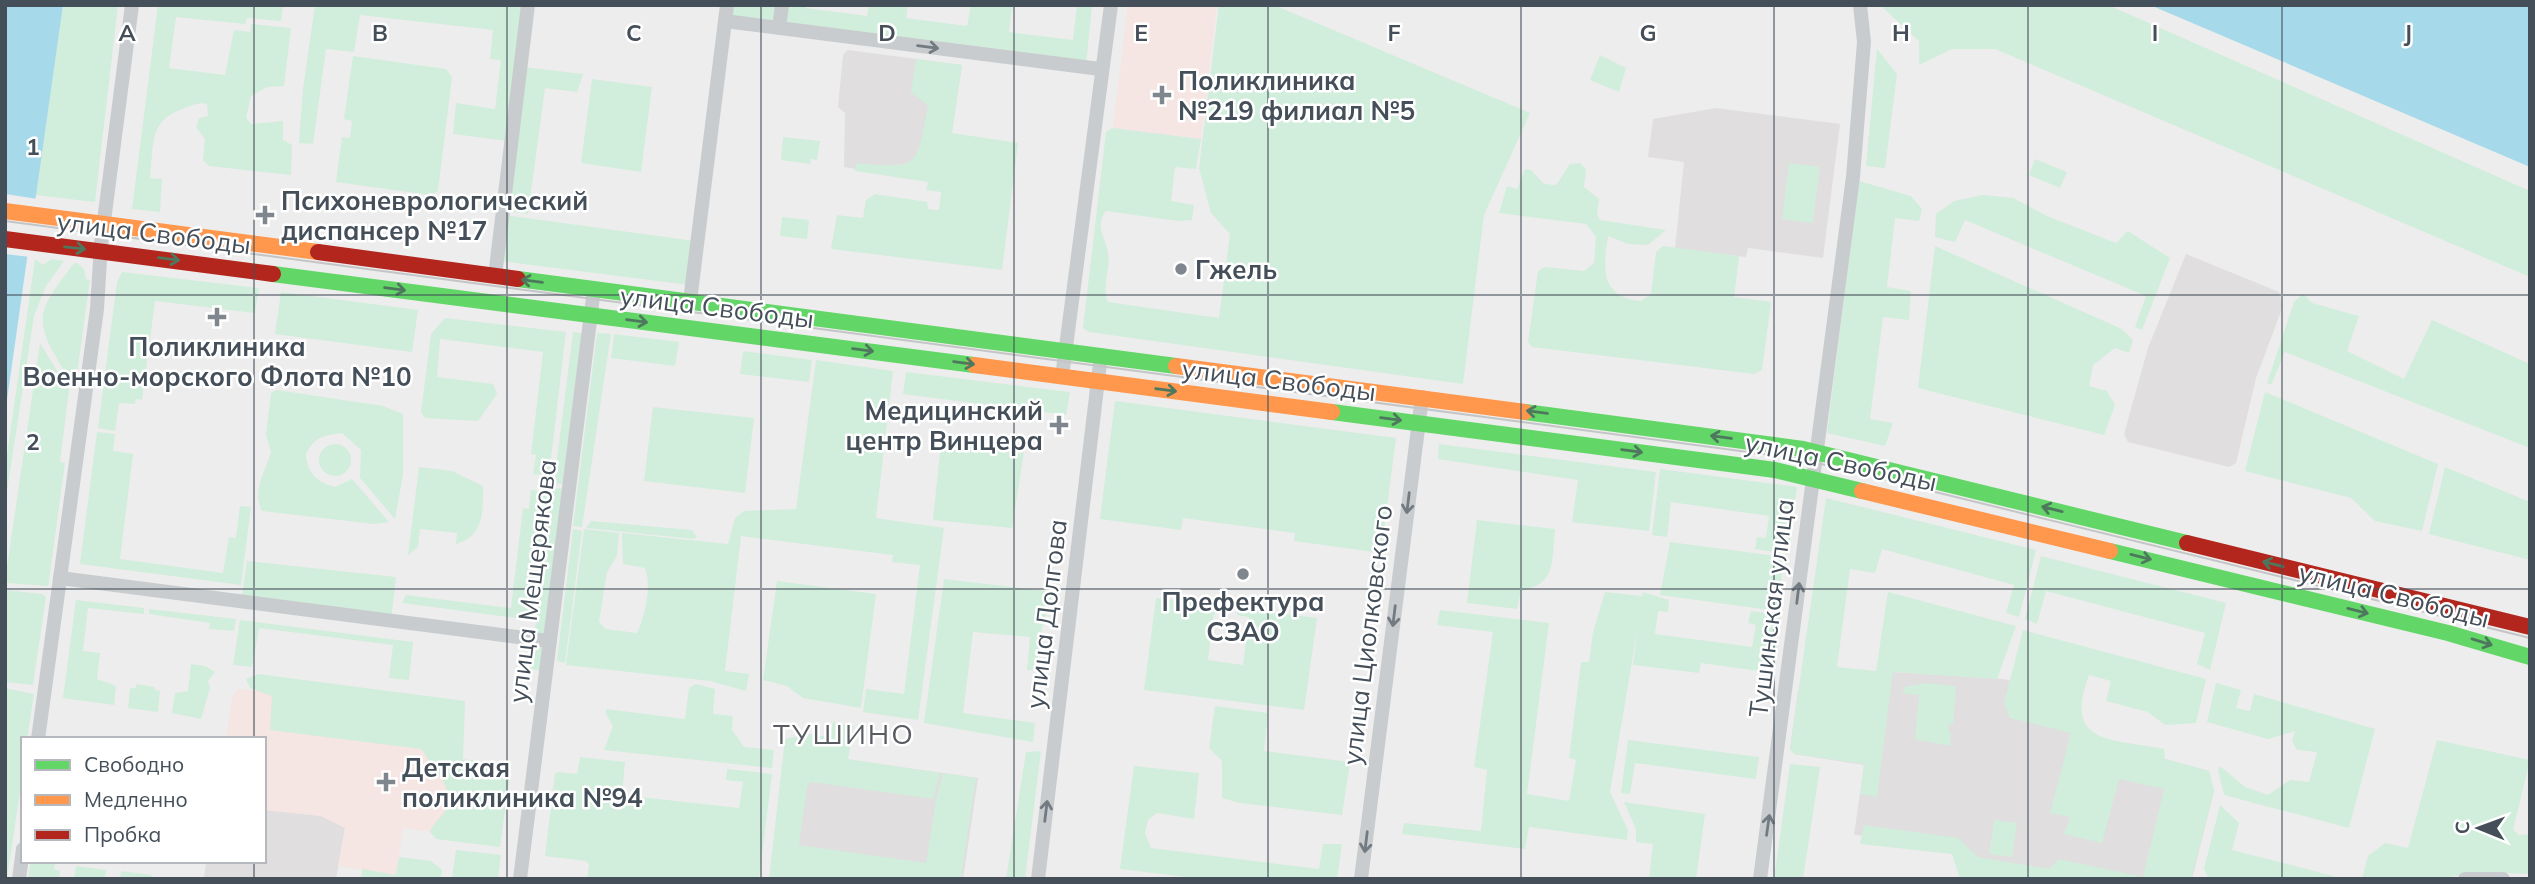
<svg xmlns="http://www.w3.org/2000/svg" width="2535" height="884" font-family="Mulish,sans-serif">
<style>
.education{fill:#e0dedf}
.medical{fill:#f5e5e3}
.green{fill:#d1eddc}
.water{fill:#a6daea}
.pier{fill:#eeeded}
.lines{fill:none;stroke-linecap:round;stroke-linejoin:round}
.street{stroke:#c9ccce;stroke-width:14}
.fast{stroke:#63d668;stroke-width:16}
.slow{stroke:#ff974d;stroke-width:16}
.jam{stroke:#b3261e;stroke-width:16}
.tram{stroke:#c4c5c7;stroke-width:2}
.oneway{stroke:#737b82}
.oneway2{stroke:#4e785e}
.grid{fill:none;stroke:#454f59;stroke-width:2;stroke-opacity:0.55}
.poi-dot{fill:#80868d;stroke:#fff;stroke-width:2.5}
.labels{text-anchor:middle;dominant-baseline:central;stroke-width:5;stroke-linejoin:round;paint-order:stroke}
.poi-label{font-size:26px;font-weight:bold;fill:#454f59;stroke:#fff;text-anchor:start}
.street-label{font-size:26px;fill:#454f59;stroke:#fff}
.neighbourhood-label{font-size:28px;letter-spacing:2px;fill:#595c61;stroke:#fff}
.grid-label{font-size:23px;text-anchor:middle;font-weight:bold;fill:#454f59;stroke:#fff;stroke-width:5;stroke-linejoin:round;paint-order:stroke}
</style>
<rect width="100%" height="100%" fill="#eeeded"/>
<g class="education">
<polygon points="848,50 962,65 943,191 928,180 844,167 845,113 838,107 843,55"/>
<polygon points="1716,108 1840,124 1823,258 1748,248 1746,257 1675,248 1684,162 1648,157 1653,119"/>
<polygon points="2186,254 2279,292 2283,306 2256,378 2236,463 2229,467 2128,442 2124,434 2148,348"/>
<polygon points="1876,671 2004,679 2046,691 2038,724 2209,771 2214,791 2192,879 2046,879 1968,864 1956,844 1854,835 1864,765 1794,754 1790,749 1798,690"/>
<polygon points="794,752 978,778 963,879 776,879"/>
<polygon points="264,810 321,816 345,828 336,879 204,879 206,861 264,861"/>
</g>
<g class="medical">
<polygon points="1128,5 1217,5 1201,139 1113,128"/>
<polygon points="238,689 281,694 392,726 448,764 510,770 448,834 403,828 396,875 338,866 345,828 321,816 264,810 264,739 226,739 232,698"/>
</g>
<g class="green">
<polygon points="63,5 118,5 95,202 35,195"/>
<path d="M158 5H283L281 21 247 18 245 24 176 17 169 68 225 75 234 30 250 32 251 24 291 28 284 86 267 87 251 96 246 118 251 124 283 121V140L292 145 291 175 209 166 203 160 205 139 196 127 199 118 208 116 207 104C199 102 193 105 185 108 148 120 154 144 150 178L162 179 160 212 132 209Z"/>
<polygon points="315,5 525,5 508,141 453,134 456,103 495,109 501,60 490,59 493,30 360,15 354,52 326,49 313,144 299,143 303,89"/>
<polygon points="730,5 779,5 776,25 728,19"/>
<polygon points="786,5 806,5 806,8 867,16 869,5 908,5 906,18 967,26 971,5 1012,7 1009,32 1073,40 1077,5 1092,5 1086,65 783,26"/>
<path d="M1219 5H1274L1530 113 1484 215 1463 384 1089 332 1083 328 1106 132 1113 128 1201 139 1196 169 1175 167 1171 201 1194 205 1192 220 1178 221 1106 211C1094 226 1106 238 1108 253 1111 270 1101 285 1108 302L1219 318 1230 234 1211 213 1199 168Z"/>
<polygon points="1880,5 2108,5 2530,191 2530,277 1995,49 1952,49 1919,65 1919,41"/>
<polygon points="1877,49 1897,74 1885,168 1866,166"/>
<polygon points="1600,55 1626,68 1619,92 1590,80"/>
<polygon points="353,56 446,69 452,77 438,191 430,195 336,182 342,137 350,138 352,121 344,119"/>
<path d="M916 59 962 65 952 133 1018 143 1002 270 831 249 837 215 863 218 866 200 875 194 927 202 928 209 939 210 941 192 926 190 928 182 855 171 856 163C921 169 916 167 928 105L911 93Z"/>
<polygon points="523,67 583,74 577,92 545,88 528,214 505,211"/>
<polygon points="592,79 652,87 641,172 581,163"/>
<polygon points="783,137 820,141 817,160 811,159 810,164 781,160"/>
<polygon points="2035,159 2067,172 2060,188 2029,175"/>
<path d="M1580 163 1586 169 1584 187 1599 199 1597 214 1600 220 1666 230 1648 245 1628 244 1608 236C1603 268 1600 297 1641 301L1651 294 1656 252 1663 246 1739 256 1734 297 1771 302 1762 370 1754 374 1532 347 1528 342 1538 271 1545 267 1584 271 1594 263 1596 237 1586 224 1499 213 1507 186 1517 189 1525 169 1531 170 1544 184 1556 185 1570 164Z"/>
<polygon points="1789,163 1820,167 1813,223 1782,219"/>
<polygon points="1859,181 1911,196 1922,209 1919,221 1895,218 1887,287 1911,291 1909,320 1883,317 1870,419 1893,423 1885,446 1827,433"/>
<polygon points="1983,195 2013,198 2047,216 2116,243 2128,231 2170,258 2142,330 2135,327 2146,296 1965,220 1955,242 1935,237 1936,214 1954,201"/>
<polygon points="505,215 695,241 689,285 500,261"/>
<polygon points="782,217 809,220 807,239 780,236"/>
<polygon points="1935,246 2122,329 2133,340 2129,353 2115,348 2093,365 2089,386 2107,391 2115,405 2104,435 1918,388"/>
<polygon points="35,259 43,265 52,259 64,261 46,286 34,316 5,504 5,469"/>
<path d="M77 263 84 269 86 279 90 280 75 388C67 378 61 366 55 355 30 312 48 300 73 264Z"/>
<polygon points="122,272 259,288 255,313 155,301 142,400 136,399 135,404 119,403 115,431 98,428 117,282"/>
<polygon points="281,292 418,310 412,352 275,334"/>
<polygon points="2303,294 2312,303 2359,316 2347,351 2404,379 2432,320 2530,364 2530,448 2285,352 2271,385 2267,383 2294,302"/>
<polygon points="445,318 566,332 549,475 533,474 536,455 531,454 543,352 440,339 437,377 493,384 497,394 478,421 425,418 421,412 431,334"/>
<polygon points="573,332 586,334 567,485 554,483"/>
<polygon points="597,333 611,334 582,527 573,526"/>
<polygon points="614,334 679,342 675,366 611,358"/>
<polygon points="40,343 69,390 60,462 65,463 49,581 48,586 8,583 5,580"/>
<polygon points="743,351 812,360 809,382 740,374"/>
<path d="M816 360 893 371 876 518 944 528 918 720 863 712 866 689 904 694 920 565 892 562 893 555 741 536 725 671 749 674 746 691 710 681 566 665 584 529 619 533 617 556 607 572 599 622 606 629 637 633C645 616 652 586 645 568L623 564 622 533 728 544 735 518 744 511 796 509Z"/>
<polygon points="906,372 1070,392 1066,415 903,394"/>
<path d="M277 390 383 406 403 414V475L395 519 360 478 361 450 342 433C325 435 313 437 306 455 307 473 318 483 335 487L352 479 389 522 374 524 262 511C251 491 266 471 271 452L266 435 271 393Z"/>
<polygon points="2265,392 2438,464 2422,531 2375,521 2351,498 2245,471"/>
<polygon points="1115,401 1396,438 1381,553 1294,541 1295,533 1183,518 1181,530 1100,519"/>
<polygon points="653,407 754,418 745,493 644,481"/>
<polygon points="97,432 115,434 113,451 133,454 120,559 223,573 229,537 236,538 240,506 251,507 241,585 80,564"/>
<polygon points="941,443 1024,452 1012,528 933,520"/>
<polygon points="1439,444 1656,472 1649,531 1572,522 1578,480 1438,459"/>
<circle cx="335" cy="460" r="16"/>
<path d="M419 467 452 471 483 486C483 512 484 536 456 544L457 533 420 529 418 547 408 555Z"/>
<polygon points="2445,467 2530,502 2530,560 2429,534"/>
<polygon points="1660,469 1797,487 1788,554 1755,549 1757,537 1766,538 1769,516 1671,502 1667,537 1652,535"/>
<polygon points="553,488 567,489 548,639 534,637"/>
<polygon points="531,490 547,492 530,620 402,603 406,595 511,608 523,508 529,509"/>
<polygon points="1826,498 2036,550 2019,617 2006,613 2014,585 1882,549 1875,573 1850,569 1837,667 1876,671 1888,592 2016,626 1997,679 1893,672 1877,797 1860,794 1864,764 1794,754 1790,749"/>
<path d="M1477 520 1555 529C1551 561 1558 583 1521 591L1517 609 1467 603Z"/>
<polygon points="591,521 692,530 697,537 694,539 586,528"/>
<polygon points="573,529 582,531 565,663 557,661"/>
<polygon points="1670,542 1784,557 1777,611 1660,595"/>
<polygon points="2041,556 2226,603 2210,670 2197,664 2205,633 2046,591 2037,624 2025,619"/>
<polygon points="247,561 396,577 391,620 241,601"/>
<polygon points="944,579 1053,592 1042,628 1036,670 1027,670 1030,637 973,632 963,713 1035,723 1033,742 924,723"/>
<polygon points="777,581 876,594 861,708 803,698 787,686 763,680"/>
<polygon points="5,590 42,594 46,597 33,685 5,682"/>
<polygon points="1605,592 1642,596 1643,592 1669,600 1668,612 1658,611 1655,634 1752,647 1756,625 1748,623 1751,611 1780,615 1773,673 1701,663 1699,673 1633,665 1638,626 1610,792 1628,830 1627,840 1529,827 1525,849 1402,834 1404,823 1481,831 1487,770 1474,767 1493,632 1437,625 1440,610 1549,623 1527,794 1569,801 1576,760 1569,758 1581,662 1589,662 1593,632"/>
<polygon points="1156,598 1226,606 1226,614 1214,613 1208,660 1243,665 1249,617 1237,615 1238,608 1317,618 1304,710 1144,690"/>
<polygon points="76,600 144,608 144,614 88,608 83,651 100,653 97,679 116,686 114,705 63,698"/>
<polygon points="149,609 236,619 234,631 209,629 210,623 149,614"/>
<polygon points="240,620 413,642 409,680 389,678 393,645 259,628 252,667 233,665"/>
<path d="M2023 630 2206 679 2196 723 2165 725 2148 712 2106 701 2111 681 2089 675C2063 745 2110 738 2164 749L2165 759 2209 771 2214 791 2191 879H1960L1952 854 1860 844 1864 825 1958 838 1978 857 2049 869 2059 859 2143 877 2164 789 2119 779 2102 843 2064 834 2070 817 2050 813 2071 733 2010 718 2004 703Z"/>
<polygon points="534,641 547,643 543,671 530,669"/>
<polygon points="191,664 205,666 215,672 208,681 210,688 201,719 172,713 175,693 188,691"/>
<path d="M258 674 465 701 463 759 511 766 500 847 436 839 430 832C433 822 442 818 446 809 456 788 431 768 422 749L270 730 272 696 250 688 246 679Z"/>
<polygon points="1925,683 1956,686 1953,724 1949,723 1948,731 1951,732 1950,746 1915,739 1919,695 1902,693 1905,687"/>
<polygon points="2216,683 2241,690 2236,708 2250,711 2254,694 2375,729 2349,828 2224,795 2218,770 2220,766 2245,787 2268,795 2290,780 2309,782 2317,752 2297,750 2292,741 2295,731 2268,739 2207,722"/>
<polygon points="136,684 155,687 155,690 160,691 158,712 128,708 130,688 136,688"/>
<polygon points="696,684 715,689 713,714 733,716 732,730 744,747 774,750 772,768 604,750 613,726 606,714 606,709 685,719 689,688"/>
<polygon points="5,688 34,694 27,739 23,739 23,771 7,879"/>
<polygon points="1215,706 1268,713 1264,751 1350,762 1342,815 1240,803 1222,798 1222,761 1209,748"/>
<polygon points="833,722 854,726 848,759 940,773 933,799 811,782 807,787 799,845 926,863 936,799 943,773 976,778 961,879 769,879 785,739 808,734 830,737"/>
<polygon points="1628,740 1759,757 1756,779 1635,763 1630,794 1621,793"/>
<polygon points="2437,740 2530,760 2513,830 2519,835 2530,834 2530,874 2482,872 2436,879 2362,879 2368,856 2385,843 2408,848"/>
<polygon points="1041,751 1025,879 1006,879 1026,752"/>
<polygon points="580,757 625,762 622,795 739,808 743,782 726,780 727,769 772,774 759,879 587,879 589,864 586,861 545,856 555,774 558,772 577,774"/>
<polygon points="1790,764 1820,767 1803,879 1774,879"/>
<polygon points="1134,766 1199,773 1194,819 1157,813 1148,820 1145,833 1151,848 1319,869 1323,844 1342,844 1337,879 1203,879 1120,869"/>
<polygon points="1624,802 1705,814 1696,879 1649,879 1653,844 1636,842 1636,829"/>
<polygon points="2220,805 2239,823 2232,850 2345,879 2209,879 2204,869"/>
<polygon points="1994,820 2017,823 2012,857 1989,854"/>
<polygon points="456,850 501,855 498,879 452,878"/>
<polygon points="399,857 431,861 442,870 441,879 361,879 362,869 396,875"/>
<polygon points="31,861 56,861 54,869 60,871 59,879 28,879"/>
<polygon points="76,866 106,870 105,879 74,879"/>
<polygon points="121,871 152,875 151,879 120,879"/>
</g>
<g class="water">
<polygon points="5,5 63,5 5,414"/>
<polygon points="2150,5 2530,5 2530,167"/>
</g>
<polygon class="pier" points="5,194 38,199 30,257 5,254"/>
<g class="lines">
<g class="street">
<polyline points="725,21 1100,69"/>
<polyline points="779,28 782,5"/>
<polyline points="495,276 528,5"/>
<polyline points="690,301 727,5"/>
<polyline points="1062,377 1111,5"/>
<polyline points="60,578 549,641"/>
<polyline points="38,739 97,309 101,244 132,5"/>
<polyline points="19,879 23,849"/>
<polyline points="520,879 594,289"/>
<polyline points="1038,879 1101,355"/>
<polyline points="1361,879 1422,397"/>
<polyline points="1760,879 1853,177 1864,42 1860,5"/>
<polyline points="2465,879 2503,879"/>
</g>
<g class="fast">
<polyline points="273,274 974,365"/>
<polyline points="518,279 1176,366"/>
<polyline points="1332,412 1775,470 1862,491"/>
<polyline points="1525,412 1803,449 2187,543"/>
<polyline points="2110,551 2448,633 2530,657"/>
</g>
<g class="slow">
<polyline points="5,211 318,252"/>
<polyline points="974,365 1332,412"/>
<polyline points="1176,366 1525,412"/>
<polyline points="1862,491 2110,551"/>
</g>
<g class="jam">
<polyline points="5,239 273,274"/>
<polyline points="318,252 518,279"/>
<polyline points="2187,543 2530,627"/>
</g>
<polyline class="tram" points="5,221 1801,459 2530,638"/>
</g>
<defs><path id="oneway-shaft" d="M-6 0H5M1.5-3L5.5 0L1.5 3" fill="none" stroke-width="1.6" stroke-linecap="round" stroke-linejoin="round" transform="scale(1.75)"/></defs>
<g class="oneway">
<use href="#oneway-shaft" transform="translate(928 47) rotate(7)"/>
<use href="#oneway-shaft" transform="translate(1408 503) rotate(97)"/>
<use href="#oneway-shaft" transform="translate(1798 593) rotate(-83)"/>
<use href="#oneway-shaft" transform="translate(1394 616) rotate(97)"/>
<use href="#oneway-shaft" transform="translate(1046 811) rotate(-83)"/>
<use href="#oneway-shaft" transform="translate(1768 825) rotate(-82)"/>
<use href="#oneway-shaft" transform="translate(1366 842) rotate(97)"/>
</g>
<g class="oneway2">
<use href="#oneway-shaft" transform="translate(75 248) rotate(6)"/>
<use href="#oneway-shaft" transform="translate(169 259) rotate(7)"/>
<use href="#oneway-shaft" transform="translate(532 281) rotate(-173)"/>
<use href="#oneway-shaft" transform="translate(395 289) rotate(7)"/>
<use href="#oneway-shaft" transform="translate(637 321) rotate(7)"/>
<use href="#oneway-shaft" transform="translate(863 350) rotate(7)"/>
<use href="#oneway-shaft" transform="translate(964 363) rotate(8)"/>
<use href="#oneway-shaft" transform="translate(1166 390) rotate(8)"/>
<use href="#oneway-shaft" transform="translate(1537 412) rotate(-172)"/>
<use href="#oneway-shaft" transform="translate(1391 419) rotate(7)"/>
<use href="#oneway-shaft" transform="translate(1721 437) rotate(-172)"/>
<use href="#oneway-shaft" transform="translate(1632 451) rotate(8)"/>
<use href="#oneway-shaft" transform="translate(2052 509) rotate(-166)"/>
<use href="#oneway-shaft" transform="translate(2141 557) rotate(14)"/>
<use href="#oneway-shaft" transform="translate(2273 564) rotate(-166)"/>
<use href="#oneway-shaft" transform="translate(2358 611) rotate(14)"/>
<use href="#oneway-shaft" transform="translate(2482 642) rotate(17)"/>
</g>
<path class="grid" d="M254 5V739M507 5V879M761 5V879M1014 5V879M1268 5V879M1521 5V879M1774 5V879M2028 5V879M2282 5V879M5 295H2530M5 589H2530M254 861V879"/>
<g class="poi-dot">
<path d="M1158.5 84.5h7v7h7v7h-7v7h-7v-7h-7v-7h7z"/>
<path d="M261.5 204.5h7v7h7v7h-7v7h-7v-7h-7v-7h7z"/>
<circle cx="1181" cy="269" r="7"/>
<path d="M213.5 306.5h7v7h7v7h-7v7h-7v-7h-7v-7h7z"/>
<path d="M1055.5 414.5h7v7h7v7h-7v7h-7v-7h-7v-7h7z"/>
<circle cx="1243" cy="574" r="7"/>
<path d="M382.5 771.5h7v7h7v7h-7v7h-7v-7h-7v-7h7z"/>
</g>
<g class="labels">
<g class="poi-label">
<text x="1178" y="80">Поликлиника<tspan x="1178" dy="30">№219 филиал №5</tspan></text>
<text x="281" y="200">Психоневрологический<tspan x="281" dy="30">диспансер №17</tspan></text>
<text x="1195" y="269">Гжель</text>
<text x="217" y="346" text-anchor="middle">Поликлиника<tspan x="217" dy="30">Военно-морского Флота №10</tspan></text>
<text x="1043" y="410" text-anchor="end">Медицинский<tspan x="1043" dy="30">центр Винцера</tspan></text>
<text x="1243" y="601" text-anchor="middle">Префектура<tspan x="1243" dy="30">СЗАО</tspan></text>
<text x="402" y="767">Детская<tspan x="402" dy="30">поликлиника №94</tspan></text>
</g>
<g class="street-label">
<text transform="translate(154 233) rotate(7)">улица Свободы</text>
<text transform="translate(717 307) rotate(7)">улица Свободы</text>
<text transform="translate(1279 380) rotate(7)">улица Свободы</text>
<text transform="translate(1841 462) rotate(12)">улица Свободы</text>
<text transform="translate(532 581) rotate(-83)">улица Мещерякова</text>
<text transform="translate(2394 595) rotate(14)">улица Свободы</text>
<text transform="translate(1771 608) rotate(-83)">Тушинская улица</text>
<text transform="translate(1046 614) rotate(-83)">улица Долгова</text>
<text transform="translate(1367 635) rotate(-83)">улица Циолковского</text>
</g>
<g class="neighbourhood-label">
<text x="844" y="733">ТУШИНО</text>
</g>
</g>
<g class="grid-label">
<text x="127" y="41">A</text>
<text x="380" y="41">B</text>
<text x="634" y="41">C</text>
<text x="887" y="41">D</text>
<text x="1141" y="41">E</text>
<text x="1394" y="41">F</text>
<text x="1648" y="41">G</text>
<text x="1901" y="41">H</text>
<text x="2155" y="41">I</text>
<text x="2408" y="41">J</text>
<text x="33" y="155">1</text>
<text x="33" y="450">2</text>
</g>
<rect width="2535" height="884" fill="none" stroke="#454f59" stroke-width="14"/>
<rect x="21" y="737" width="245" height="126" fill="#ffffff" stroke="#b5b9bd" stroke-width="2"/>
<rect x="35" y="760" width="35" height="10" fill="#63d668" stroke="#b5b9bd" stroke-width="2"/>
<text x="84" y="772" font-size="21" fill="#454f59">Свободно</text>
<rect x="35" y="795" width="35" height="10" fill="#ff974d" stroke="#b5b9bd" stroke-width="2"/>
<text x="84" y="807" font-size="21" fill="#454f59">Медленно</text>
<rect x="35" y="830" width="35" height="10" fill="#b3261e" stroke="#b5b9bd" stroke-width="2"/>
<text x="84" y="842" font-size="21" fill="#454f59">Пробка</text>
<g transform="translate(2479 828) rotate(271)" stroke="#ffffff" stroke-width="5" paint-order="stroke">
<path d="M0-5L12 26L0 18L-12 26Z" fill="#454f59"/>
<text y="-10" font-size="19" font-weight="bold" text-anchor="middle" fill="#454f59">С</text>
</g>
</svg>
